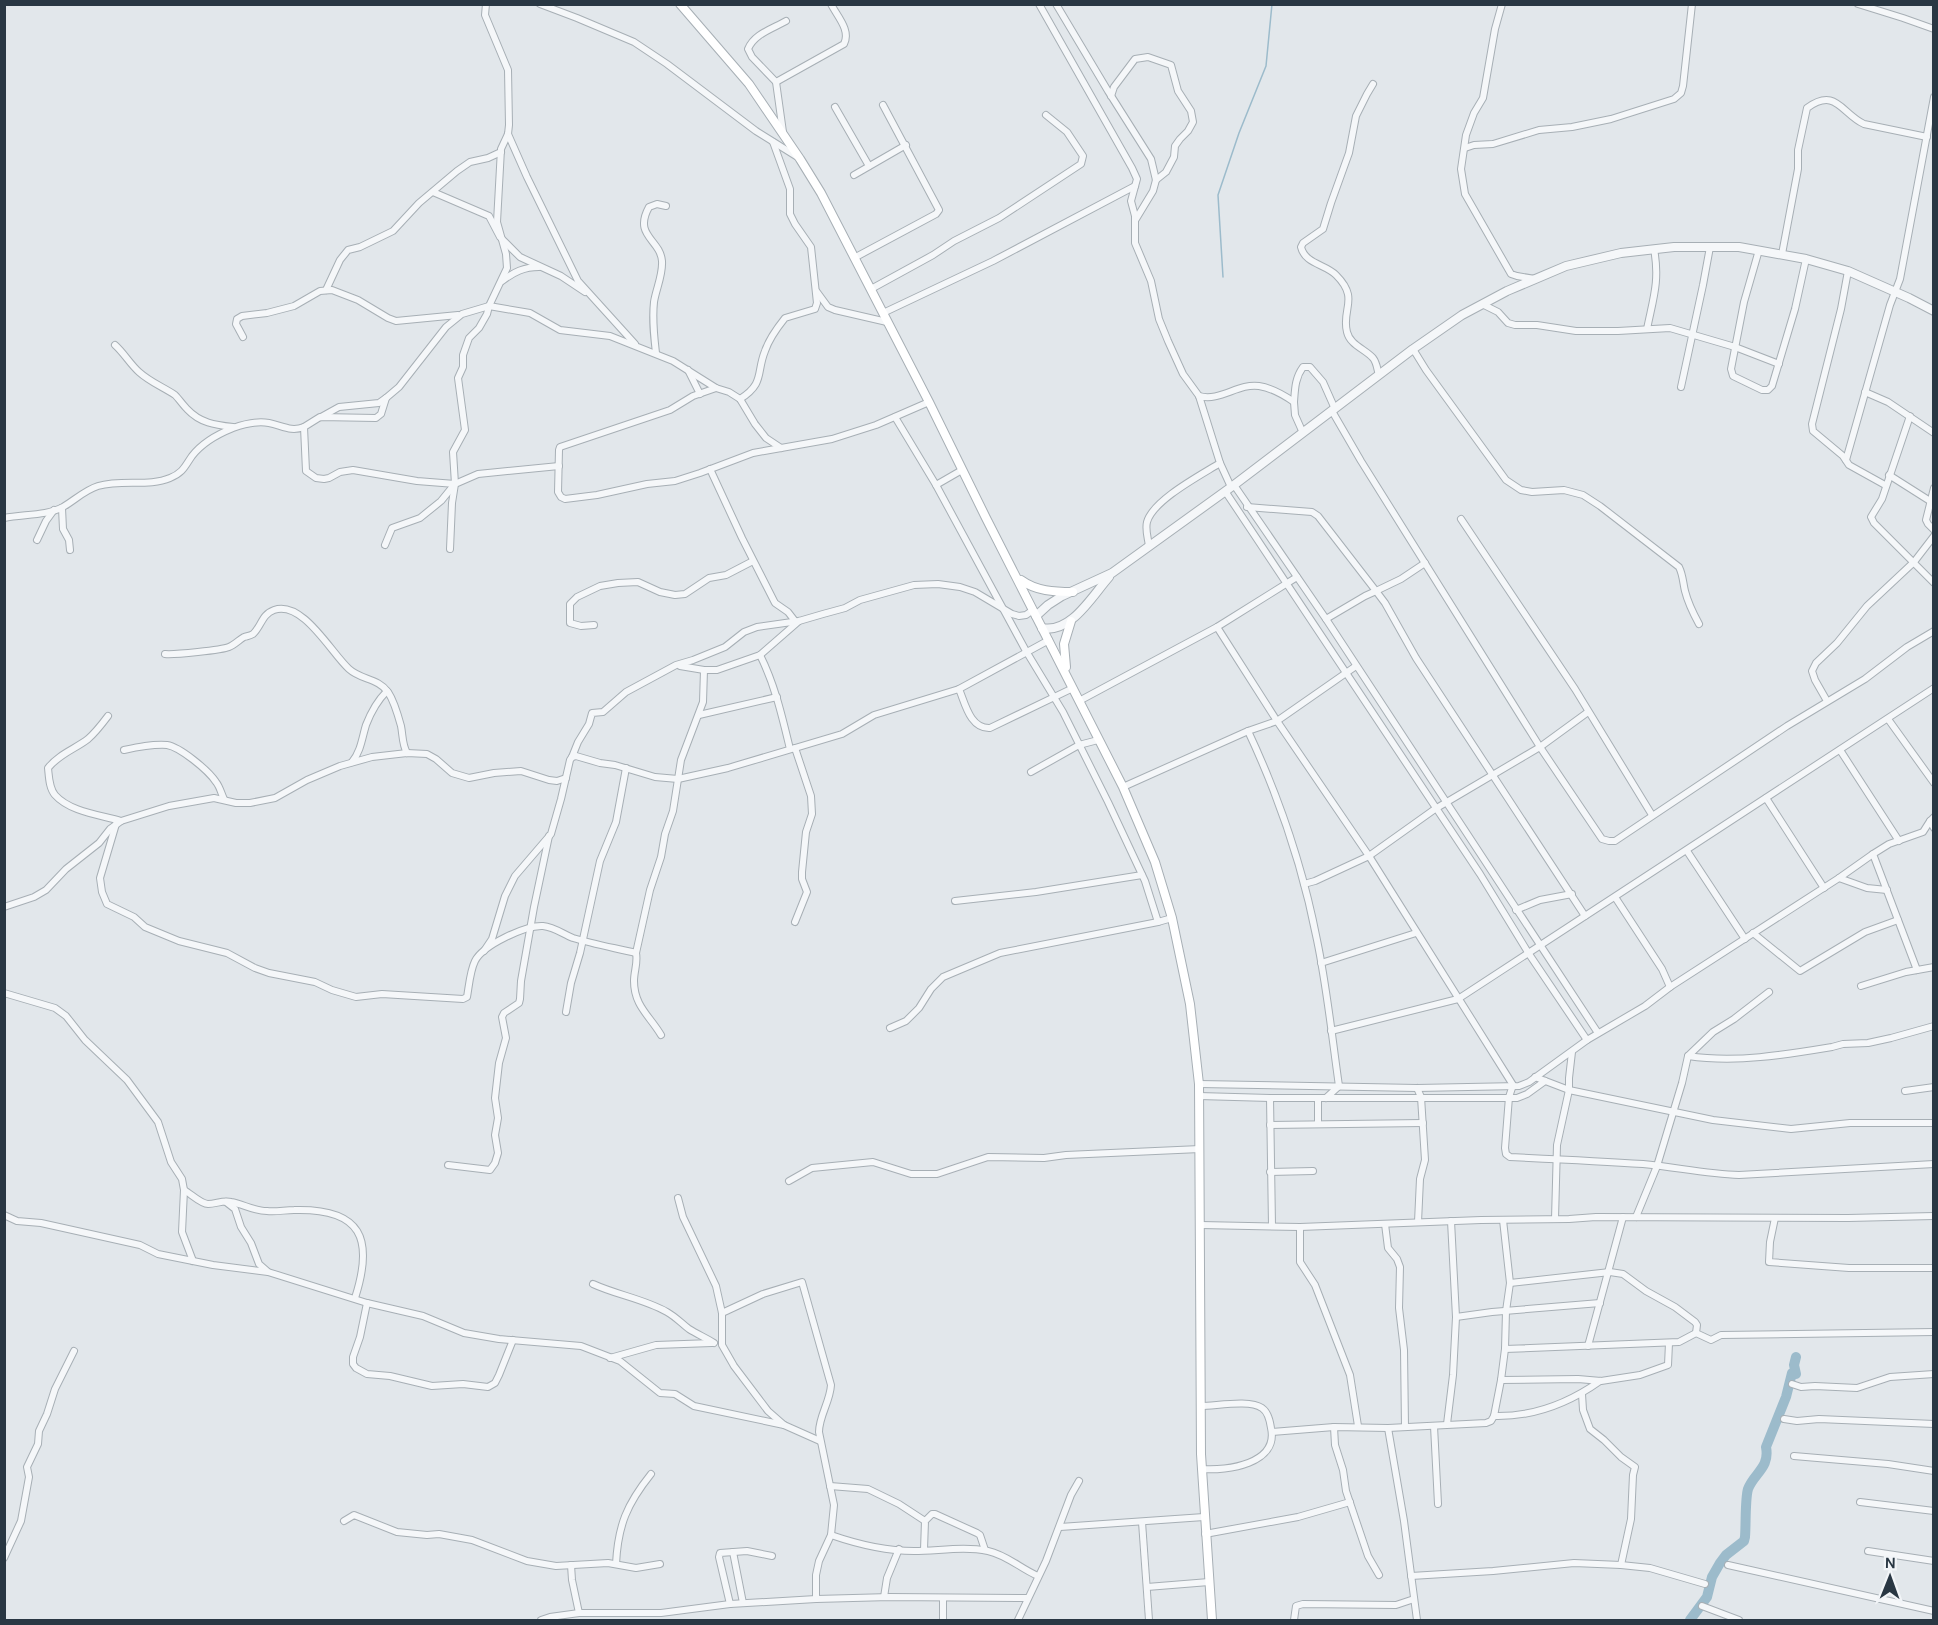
<svg xmlns="http://www.w3.org/2000/svg" width="1938" height="1625" font-family="Karla,sans-serif">
<style>
.lines{fill:none;stroke-linecap:round;stroke-linejoin:round}
.stream{stroke:#9cbbcb;stroke-width:1.5}
.river{stroke:#9cbbcb;stroke-width:10}
.minor-casing{stroke:#a7afb5;stroke-width:8}
.tertiary-casing{stroke:#a7afb5;stroke-width:10}
.secondary-casing{stroke:#a7afb5;stroke-width:10}
.minor{stroke:#f5f7f9;stroke-width:6}
.tertiary{stroke:#f5f7f9;stroke-width:8}
.secondary{stroke:#fff;stroke-width:8}
</style>
<rect width="100%" height="100%" fill="#e2e7eb"/>
<g class="lines">
<polyline class="stream" points="1223,277 1218,195 1239,133 1266,66 1272,4"/>
<path class="river" d="M1690 1620 1707 1597 1712 1577 1720 1563 1726 1555 1744 1541 1745 1537C1746 1525 1745 1499 1748 1489 1754 1473 1770 1468 1766 1447L1786 1397 1792 1373 1796 1374 1794 1365 1796 1357"/>
<g class="minor-casing">
<g id="minor">
<polyline points="486,4 485,15 508,70 509,125 508,134 501,149 497,222 506,254 507,268 489,306 530,313 560,330 610,336 673,361 716,388 729,392 740,399 755,424 766,438 781,448"/>
<polyline points="540,4 577,18 634,42 667,64 756,131 796,156"/>
<path d="M1039 4 1132 168 1137 179 1131 201 1135 216V243L1151 281 1159 319 1168 341 1183 374 1199 396 1220 463C1201 475 1153 500 1147 522 1145 530 1148 538 1149 546"/>
<polyline points="1056,4 1108,91 1151,159 1156,180 1153,191 1136,219"/>
<polyline points="1502,4 1495,29 1483,98 1474,113 1466,135 1461,169 1465,194 1511,274 1517,276 1535,279"/>
<polyline points="1858,4 1903,18 1934,29"/>
<path d="M776 82 844 44C851 30 837 16 831 4"/>
<path d="M1373 84 1367 94 1356 116 1349 153 1331 203 1323 229 1303 243 1301 247C1305 264 1325 264 1336 275 1360 299 1341 309 1347 332 1350 345 1365 349 1373 358 1377 363 1377 369 1379 375"/>
<polyline points="1111,96 1114,87 1135,59 1148,57 1171,65 1178,91 1191,111 1193,122 1188,131 1180,139 1175,146 1174,157 1166,172 1156,180"/>
<polyline points="835,107 869,166"/>
<path d="M783 132 776 82 752 57 748 49C754 34 772 29 786 21"/>
<polyline points="508,134 527,177 578,281 635,344"/>
<polyline points="1465,148 1474,145 1493,144 1539,130 1572,127 1611,119 1674,99 1681,93 1683,86 1692,4"/>
<polyline points="854,175 906,145"/>
<polyline points="433,192 489,216 500,237 520,257 561,276 585,292"/>
<polyline points="1759,250 1744,302 1731,369 1733,376 1762,390 1768,390 1772,386 1795,309 1806,259"/>
<path d="M1782 254 1798 169V150L1807 108C1836 87 1841 113 1864 124L1927 137"/>
<polyline points="854,258 936,214 939,210 883,105"/>
<polyline points="1848,271 1841,309 1812,424 1813,431 1843,456 1849,465 1885,485"/>
<path d="M502 281C514 272 524 267 539 267"/>
<polyline points="871,289 933,255 954,241 999,218 1081,164 1083,156 1067,132 1046,115"/>
<polyline points="326,290 340,260 348,250 360,247 393,231 419,203 457,171 470,162 488,158 501,152"/>
<polyline points="817,292 828,307 835,310 887,322"/>
<polyline points="1482,304 1498,312 1508,323 1515,325 1537,325 1576,331 1618,331 1670,328 1735,347 1779,364"/>
<polyline points="489,306 462,314 446,327 399,387 386,398 381,414 376,418 320,417 304,427 306,471 316,478 324,479 329,478 340,472 353,470 417,481 455,484 478,474 559,466"/>
<polyline points="883,313 993,261 1135,186"/>
<path d="M1647 329C1653 299 1660 281 1654 249"/>
<polyline points="243,337 236,324 237,319 242,316 267,313 294,306 320,291 332,290 358,300 388,318 396,321 458,315"/>
<path d="M115 345C124 353 130 364 139 372 150 382 163 387 175 395 179 399 183 405 187 409 200 423 215 425 233 427"/>
<path d="M1413 349 1426 370 1506 480 1521 490 1532 492 1564 490 1583 495 1600 506 1679 567C1683 575 1683 583 1685 591 1688 603 1693 613 1699 624"/>
<path d="M656 353C654 336 652 320 654 302 656 289 663 275 662 261 660 239 633 236 649 207L657 204 666 206"/>
<polyline points="688,370 700,394"/>
<polyline points="1681,387 1703,285 1710,247"/>
<polyline points="716,388 693,396 670,410 560,447 559,450 558,492 561,497 565,499 597,495 647,484 675,481 700,473 753,453 832,439 876,425 929,402"/>
<polyline points="1865,392 1888,402 1934,433"/>
<path d="M1199 396C1220 402 1238 383 1259 386 1272 388 1284 395 1294 402L1295 415 1303 433"/>
<path d="M740 399C765 383 756 373 765 351 769 339 777 328 785 318L815 309 817 303 811 247 795 224 790 214V189L773 142"/>
<path d="M1294 402C1295 389 1295 378 1303 367H1310L1323 382 1335 409"/>
<polyline points="1332,411 1361,461 1540,747 1602,839 1609,841 1615,841 1787,726 1865,679 1907,647 1934,631"/>
<polyline points="1910,416 1882,499 1871,517 1874,523 1934,583"/>
<polyline points="321,417 339,407 379,403 386,398"/>
<polyline points="895,417 936,485 1026,651 1063,712 1108,802 1145,881 1158,922"/>
<polyline points="1846,460 1890,305 1900,279 1934,97"/>
<polyline points="1220,463 1231,487"/>
<polyline points="710,469 742,538 775,603 788,612 795,621"/>
<polyline points="1889,475 1930,501"/>
<polyline points="936,485 962,470"/>
<polyline points="1234,485 1326,619 1598,1033"/>
<polyline points="1934,488 1926,520 1928,524 1934,530"/>
<polyline points="1225,491 1480,874 1529,954 1587,1040"/>
<polyline points="1247,507 1312,512 1318,516 1376,591 1401,579 1425,563"/>
<polyline points="62,508 63,529 69,540 70,550"/>
<path d="M4 518C23 514 46 516 63 507 75 500 85 490 98 486 122 479 149 487 170 478 183 473 185 466 192 456 202 443 218 434 233 428 244 424 258 421 269 423 283 426 291 432 304 427"/>
<polyline points="1461,519 1575,689 1652,815"/>
<polyline points="37,540 46,521 54,510"/>
<polyline points="385,545 392,528 420,518 441,501 454,485"/>
<polyline points="450,549 452,503 455,484 453,452 465,430 458,378 463,367 463,355 469,338 479,328 487,314 489,306"/>
<polyline points="1326,619 1365,596 1376,591 1385,603 1416,658 1585,916"/>
<polyline points="594,625 581,626 570,623 570,604 577,597 600,586 618,583 638,582 660,592 675,595 685,594 709,578 726,575 753,561"/>
<path d="M1217 627 1277 721 1369 856 1513 1085 1509 1097 1505 1148 1506 1154 1510 1157C1554 1159 1599 1161 1643 1164 1675 1167 1707 1174 1739 1175L1934 1164"/>
<path d="M165 654C174 655 222 650 229 647 234 645 239 640 244 637 247 636 250 636 253 634 261 627 262 614 274 610 303 600 331 653 349 669 361 680 378 678 388 692 394 701 398 715 401 726 403 736 402 744 407 753"/>
<path d="M760 655C775 685 782 716 790 749"/>
<polyline points="680,666 704,670 717,670 760,655 799,621"/>
<path d="M959 689C965 703 970 729 990 728L1073 688"/>
<polyline points="1079,701 1217,627 1297,577"/>
<polyline points="1827,701 1815,680 1812,671 1816,663 1837,643 1867,606 1914,562 1934,536"/>
<polyline points="699,715 777,697"/>
<path d="M108 716C102 724 96 732 88 739 75 749 59 754 48 768 49 777 49 788 55 795 70 812 101 815 121 821"/>
<polyline points="1888,719 1934,783"/>
<path d="M1248 731C1279 797 1303 868 1317 940 1327 988 1332 1037 1339 1086L1326 1098"/>
<polyline points="795,748 811,796 812,814 806,832 802,872 802,879 807,892 795,922"/>
<path d="M124 750C138 747 152 744 167 745 180 747 208 770 216 782 220 787 221 793 224 799"/>
<polyline points="1840,750 1899,841"/>
<polyline points="572,757 578,742 589,724 592,713 603,712 626,692 676,665 693,660 725,647 744,632 757,627 799,621 823,614 845,608 860,600 914,585 938,584 960,587 975,592 1012,614 1019,616 1026,615 1033,610"/>
<path d="M352 762C361 751 362 738 366 725 371 712 377 701 387 691"/>
<polyline points="1031,772 1079,745 1098,740"/>
<polyline points="1123,787 1248,731 1277,721 1356,666"/>
<polyline points="1766,798 1824,888"/>
<polyline points="1934,817 1930,821 1934,828"/>
<path d="M116 824 100 878 102 892 107 904 134 917 145 927 179 941 227 953 255 968 269 973 315 982 332 990 356 997 382 994 463 999 467 997C469 986 470 971 475 961 483 945 526 925 543 926 554 927 563 934 573 938 593 944 615 948 636 953"/>
<polyline points="1687,851 1745,939"/>
<polyline points="1873,854 1917,970"/>
<polyline points="1839,878 1867,888 1887,890"/>
<polyline points="1304,884 1315,881 1369,856 1435,809 1540,747 1588,712"/>
<polyline points="1615,897 1662,969 1670,987"/>
<polyline points="955,901 1036,892 1142,875"/>
<polyline points="4,907 34,897 46,890 66,869 99,843 110,829 121,821 169,806 214,798 236,803 250,803 275,798 307,780 340,766 372,757 407,753 427,754 436,759 452,773 469,778 494,773 521,771 549,780 557,781 566,778"/>
<polyline points="1516,910 1540,900 1572,894"/>
<polyline points="1753,933 1800,971 1865,932 1898,920"/>
<polyline points="484,951 492,939 505,896 515,876 551,834 561,799 570,760 572,757 576,756 600,763 615,765 655,777 678,779 728,768 842,734 874,715 959,689 1049,640"/>
<polyline points="1321,963 1416,933"/>
<polyline points="1861,986 1906,972 1934,967"/>
<path d="M4 993 55 1008 66 1016 85 1040 127 1080 158 1122 171 1162 182 1179 184 1190C191 1194 201 1204 208 1204 216 1204 223 1200 231 1202 243 1204 254 1211 267 1211 276 1212 285 1210 294 1210 362 1208 374 1239 355 1298"/>
<polyline points="566,1012 571,983 580,953 600,861 616,822 626,768"/>
<polyline points="890,1028 906,1021 919,1008 931,989 943,977 1000,953 1158,922 1172,918"/>
<polyline points="1331,1031 1458,999 1934,688"/>
<path d="M661 1035C650 1016 634 1006 634 981 634 971 638 963 636 953L650 890 661 857 665 834 673 811 681 760 703 702 704 670"/>
<path d="M1688 1056C1736 1063 1784 1055 1832 1047L1843 1044 1868 1043 1891 1038 1934 1026"/>
<polyline points="1535,1077 1569,1090 1713,1120 1791,1129 1850,1123 1934,1123"/>
<polyline points="1199,1084 1417,1088 1519,1086 1529,1082 1587,1040 1645,1006 1670,987 1839,878 1873,854 1889,844 1923,832 1930,821"/>
<polyline points="1417,1088 1421,1097 1425,1160 1420,1179 1418,1222"/>
<polyline points="1905,1091 1934,1087"/>
<polyline points="1199,1096 1270,1098 1517,1098 1527,1094 1545,1081"/>
<polyline points="1270,1098 1272,1226"/>
<polyline points="1318,1123 1318,1098"/>
<polyline points="1270,1125 1423,1123"/>
<polyline points="448,1165 490,1170 495,1163 498,1153 495,1135 498,1118 495,1098 499,1063 506,1038 502,1017 504,1013 519,1003 520,999 521,981 534,907 549,836"/>
<polyline points="1270,1172 1313,1171"/>
<polyline points="789,1181 812,1168 873,1162 911,1174 937,1174 988,1157 1044,1158 1066,1155 1200,1149"/>
<polyline points="184,1190 182,1232 193,1261"/>
<polyline points="678,1198 683,1217 716,1286 722,1313 722,1345 734,1366 768,1411 784,1425 820,1441"/>
<polyline points="226,1202 235,1209 241,1227 251,1243 259,1264 267,1271"/>
<polyline points="4,1215 17,1221 41,1223 140,1245 158,1254 213,1265 268,1272 367,1303 423,1316 464,1333 499,1339 581,1346 620,1361 660,1393 675,1394 694,1406 784,1425"/>
<polyline points="1636,1217 1657,1166 1682,1083 1688,1056 1713,1032 1734,1019 1769,992"/>
<polyline points="1775,1218 1770,1242 1769,1262 1849,1268 1934,1268"/>
<polyline points="1555,1219 1557,1145 1569,1090 1569,1078 1572,1052"/>
<polyline points="1385,1224 1388,1248 1397,1259 1400,1267 1399,1308 1404,1350 1405,1427"/>
<polyline points="1201,1225 1300,1227 1481,1220 1569,1219 1596,1217 1848,1218 1934,1216"/>
<polyline points="1300,1227 1300,1262 1315,1285 1350,1375 1358,1426"/>
<polyline points="1510,1283 1610,1272 1623,1274 1646,1291 1675,1307 1695,1322 1697,1325 1696,1333 1711,1340 1721,1335 1934,1332"/>
<path d="M593 1284C617 1295 644 1299 667 1312 676 1317 682 1324 689 1329 697 1334 706 1338 714 1343"/>
<polyline points="367,1303 360,1337 353,1357 353,1364 356,1368 367,1374 390,1376 432,1386 463,1384 488,1387 495,1383 499,1375 513,1340"/>
<path d="M722 1313 763 1294 802 1282 831 1385C830 1402 819 1416 819 1432L834 1505 831 1535 819 1561 816 1575V1599"/>
<polyline points="1456,1317 1492,1312 1600,1303"/>
<polyline points="1588,1346 1623,1217"/>
<polyline points="1505,1349 1679,1342 1696,1333"/>
<polyline points="610,1358 656,1345 712,1343"/>
<polyline points="1501,1380 1578,1379 1601,1381 1640,1375 1668,1365 1669,1343"/>
<polyline points="1792,1384 1801,1387 1815,1386 1857,1388 1890,1377 1934,1374"/>
<polyline points="1582,1394 1583,1410 1590,1429 1604,1440 1621,1457 1635,1467 1633,1475 1631,1519 1621,1565"/>
<path d="M1201 1406C1216 1406 1250 1399 1262 1408 1268 1412 1270 1421 1271 1428 1279 1464 1227 1471 1202 1469"/>
<path d="M1494 1416C1532 1417 1569 1403 1600 1381"/>
<polyline points="1784,1419 1797,1421 1819,1419 1934,1424"/>
<polyline points="1447,1424 1453,1375 1456,1317 1451,1221"/>
<polyline points="1434,1426 1438,1504"/>
<polyline points="1334,1427 1335,1445 1343,1470 1346,1491 1368,1556 1379,1575"/>
<polyline points="1388,1428 1404,1521 1417,1620"/>
<polyline points="1272,1432 1334,1427 1388,1428 1486,1423 1491,1421 1494,1416 1501,1380 1505,1349 1506,1311 1510,1283 1503,1220"/>
<polyline points="1794,1456 1888,1464 1934,1471"/>
<polyline points="830,1486 868,1489 899,1504 925,1521"/>
<polyline points="1860,1502 1934,1511"/>
<polyline points="344,1521 354,1515 397,1532 427,1535 439,1534 472,1540 527,1561 556,1566 608,1563 636,1568 660,1564"/>
<polyline points="1142,1522 1149,1620"/>
<polyline points="1060,1527 1204,1517"/>
<polyline points="1205,1534 1298,1517 1350,1502"/>
<path d="M831 1535C857 1544 886 1551 914 1551 938 1551 964 1546 988 1551 1007 1555 1021 1569 1038 1576"/>
<polyline points="924,1550 925,1521 932,1514 935,1514 977,1533 980,1535 985,1550"/>
<polyline points="1868,1551 1934,1561"/>
<polyline points="733,1552 743,1603"/>
<polyline points="4,1558 21,1521 29,1477 27,1467 38,1444 39,1431 47,1414 55,1389 74,1351"/>
<path d="M616 1564C618 1525 627 1504 651 1474"/>
<polyline points="571,1565 572,1580 579,1613"/>
<polyline points="1728,1565 1934,1611"/>
<polyline points="1411,1576 1493,1571 1574,1563 1621,1565 1650,1568 1705,1584"/>
<polyline points="1147,1587 1209,1582"/>
<polyline points="884,1597 887,1578 899,1549"/>
<polyline points="730,1604 719,1557 720,1553 747,1551 772,1556"/>
<polyline points="1702,1606 1739,1620"/>
<polyline points="541,1620 550,1617 579,1613 661,1613 730,1604 816,1599 890,1597 1027,1598"/>
<polyline points="943,1620 943,1599"/>
<polyline points="1018,1620 1046,1561 1071,1495 1079,1481"/>
<polyline points="1294,1620 1296,1606 1303,1604 1396,1605 1414,1599"/>
</g>
</g>
<g class="tertiary-casing">
<g id="tertiary">
<polyline points="1036,616 1048,605 1062,596 1112,573 1234,485 1413,349 1462,315 1507,291 1566,266 1621,253 1674,247 1739,247 1806,259 1848,271 1909,298 1934,311"/>
<path d="M1042 628C1071 634 1092 596 1109 577"/>
</g>
</g>
<g class="secondary-casing">
<g id="secondary">
<polyline points="680,4 749,84 800,159 821,193 929,402 986,518 1123,787 1155,862 1172,918 1190,1004 1199,1084 1201,1454 1212,1620"/>
<path d="M1021 580C1036 591 1054 592 1073 592"/>
<polyline points="1066,667 1064,644 1071,621"/>
</g>
</g>
<use href="#minor" class="minor"/>
<use href="#tertiary" class="tertiary"/>
<use href="#secondary" class="secondary"/>
</g>
<rect width="1938" height="1625" fill="none" stroke="#293743" stroke-width="12"/>
<g transform="translate(1890 1577) rotate(1)" stroke="#f2f5f8" stroke-width="4.5" paint-order="stroke">
<path d="M0-4.5L10 22L0 15L-10 22Z" fill="#293743"/>
<text y="-9" font-size="16" font-weight="bold" text-anchor="middle" fill="#293743">N</text>
</g>
</svg>
